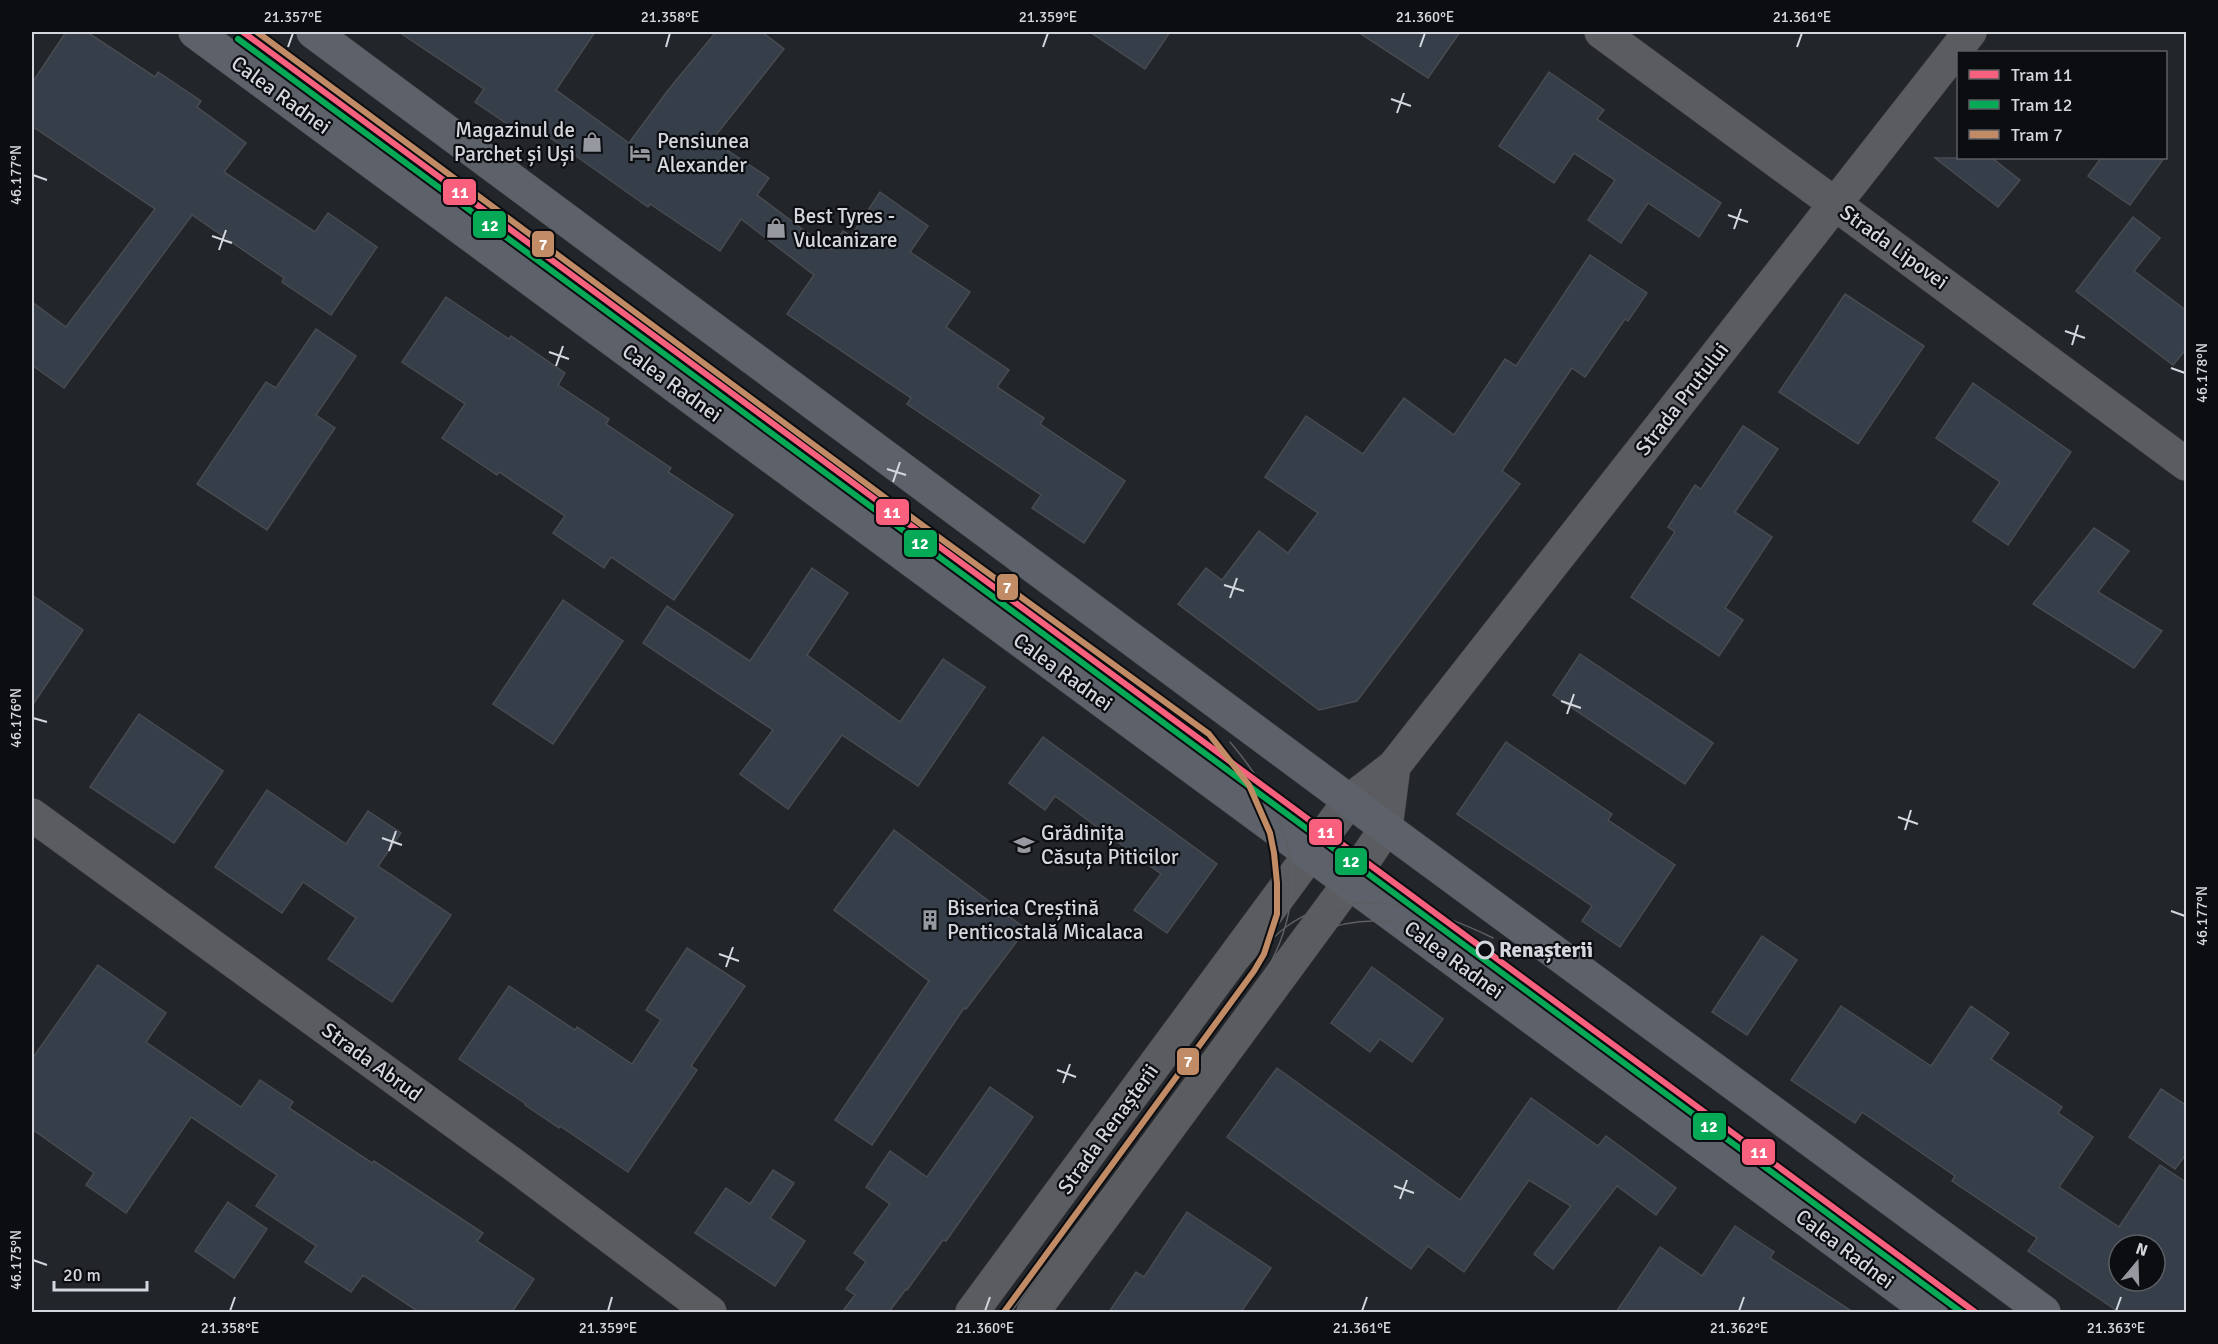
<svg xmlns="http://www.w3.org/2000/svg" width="2218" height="1344" font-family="Signika,sans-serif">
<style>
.building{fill:#363e49;stroke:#484b4f;stroke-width:1.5;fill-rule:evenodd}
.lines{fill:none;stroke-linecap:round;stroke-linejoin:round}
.minor-casing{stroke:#404246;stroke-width:34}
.tertiary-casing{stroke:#404246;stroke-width:34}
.primary-casing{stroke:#404246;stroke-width:34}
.minor{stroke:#5a5c60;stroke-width:33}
.tertiary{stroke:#5a5c60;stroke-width:33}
.primary{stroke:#5d626a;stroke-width:33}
.tram{stroke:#5d5f62;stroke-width:1.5}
.tram-1-casing{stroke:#0b0d11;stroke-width:10}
.tram-2-casing{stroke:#0b0d11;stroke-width:10}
.tram-3-casing{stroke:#0b0d11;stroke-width:10}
.tram-1{stroke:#f8607d;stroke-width:6}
.tram-2{stroke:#06aa56;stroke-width:6}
.tram-3{stroke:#c18c65;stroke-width:6}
.ticks{fill:none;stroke:#d4d8de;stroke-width:2}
.stop-dot{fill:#0b0d11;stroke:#d4d8de;stroke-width:3}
.labels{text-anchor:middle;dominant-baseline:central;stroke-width:4.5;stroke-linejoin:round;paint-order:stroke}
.street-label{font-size:21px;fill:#d4d8de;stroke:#0b0d11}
.poi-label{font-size:21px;fill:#d4d8de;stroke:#0b0d11;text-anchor:start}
.stop-label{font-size:21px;font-weight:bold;fill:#d4d8de;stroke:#0b0d11;text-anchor:start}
.line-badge{stroke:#0b0d11;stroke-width:2}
.badge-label{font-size:16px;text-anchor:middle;font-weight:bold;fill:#fff}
.neatline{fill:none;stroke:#d4d8de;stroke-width:2}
.ticks-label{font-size:15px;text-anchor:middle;fill:#d4d8de}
</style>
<rect width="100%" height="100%" fill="#222529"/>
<g class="building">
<polygon points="66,32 87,32 155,77 158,72 201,101 197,107 246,143 224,172 315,232 328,213 377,247 331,315 282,282 284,278 192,215 64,388 32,365 32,302 66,327 155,209 32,126 32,83"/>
<polygon points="399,32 595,32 556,90 629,143 669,89 716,32 762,32 784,49 712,140 769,178 757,195 830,250 843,231 851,236 880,192 928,226 910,252 970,292 946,327 1009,370 997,387 1044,418 1040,424 1125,481 1084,543 1032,508 1041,495 907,404 911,398 787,314 814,275 741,219 720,251 650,204 648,207 532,125 525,136 475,102 484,89"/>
<polygon points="1090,32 1170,32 1145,69"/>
<polygon points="1358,32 1460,32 1428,78"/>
<polygon points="1549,72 1604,110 1597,119 1721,203 1699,237 1648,203 1621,243 1588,220 1615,180 1574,153 1554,183 1499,146"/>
<polygon points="1935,158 1992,158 2020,180 1998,207"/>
<polygon points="2101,158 2164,158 2130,205 2088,176"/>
<polygon points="2133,217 2160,238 2134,271 2187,311 2187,348 2173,365 2076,291"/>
<polygon points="1590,255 1647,293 1628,321 1625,319 1585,377 1572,368 1502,471 1520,484 1357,701 1319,710 1178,604 1206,568 1222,580 1259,531 1288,553 1318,513 1265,477 1306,416 1363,454 1404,398 1454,435 1505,359 1516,366"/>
<polygon points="1845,294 1924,346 1858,444 1779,392"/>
<polygon points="446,297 509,339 511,336 565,373 558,385 609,419 606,424 671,468 668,472 733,515 674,600 611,557 604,568 553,533 565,516 499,472 497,475 442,438 465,404 402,362"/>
<polygon points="316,329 356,356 316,415 335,428 267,530 197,484 266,382 276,388"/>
<polygon points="1973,383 2071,452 2008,545 1973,521 2000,482 1936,438"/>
<polygon points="1743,426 1778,449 1735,512 1772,537 1725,608 1743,620 1719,656 1631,597 1675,532 1668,527 1695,485 1701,489"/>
<polygon points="2094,528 2129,551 2098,592 2162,631 2134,668 2033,604"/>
<polygon points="812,568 848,593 807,655 900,722 943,659 985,687 918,786 842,735 788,809 740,774 773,730 643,643 667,606 750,661"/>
<polygon points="32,595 83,630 32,706"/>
<polygon points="563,600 623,641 553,744 493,704"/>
<polygon points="1580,654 1713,743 1685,784 1553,695"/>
<polygon points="139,714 223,771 174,843 90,787"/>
<polygon points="1043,737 1217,864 1167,933 1134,910 1161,874 1055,796 1045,810 1009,783"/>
<polygon points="1506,742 1612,814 1608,820 1675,865 1620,947 1582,921 1592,906 1457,814"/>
<polygon points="267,790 346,844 368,811 401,833 378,866 451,915 392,1002 328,959 356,918 303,882 282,913 215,867"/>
<polygon points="894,830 1026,929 966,1009 964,1008 872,1145 835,1120 929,981 834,910"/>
<polygon points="1762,936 1797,960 1747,1035 1712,1012"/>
<polygon points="687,948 745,986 691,1066 697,1070 628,1172 560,1126 559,1128 525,1105 526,1104 459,1059 509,986 575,1030 577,1027 632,1064 661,1020 646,1010"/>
<polygon points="98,965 166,1013 146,1042 241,1107 260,1080 293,1102 289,1108 372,1163 374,1161 483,1233 477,1241 534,1279 512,1312 419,1312 363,1275 351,1292 305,1262 316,1246 256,1206 277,1175 191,1117 126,1213 86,1185 94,1173 32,1129 32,1059"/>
<polygon points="1372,967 1443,1019 1412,1062 1380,1039 1370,1052 1331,1023"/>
<path d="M1841 1006 1931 1066 1971 1006 2009 1033 1991 1059 2062 1107 2058 1113 2093 1137 2059 1187 2119 1227 2160 1165 2187 1183V1312H2119L2028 1251 2037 1238 1952 1181 1955 1176 1862 1112 1855 1123 1791 1080ZM2119 1245H2155V1281H2119Z"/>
<polygon points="1277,1068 1460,1200 1531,1098 1598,1146 1606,1136 1676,1188 1656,1215 1617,1186 1553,1269 1534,1254 1571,1206 1529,1180 1464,1272 1428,1246 1411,1269 1227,1137"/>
<polygon points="990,1087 1033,1117 946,1241 943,1240 907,1290 906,1289 889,1312 842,1312 855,1295 846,1289 866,1262 854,1253 890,1204 866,1187 890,1151 927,1177"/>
<polygon points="2161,1089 2187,1106 2187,1153 2175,1169 2129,1137"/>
<polygon points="773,1170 794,1183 770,1218 805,1241 775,1286 695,1233 726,1188 750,1204"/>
<polygon points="228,1202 267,1229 234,1278 195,1251"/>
<polygon points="1187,1212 1271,1268 1241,1312 1109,1312 1136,1272 1144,1277"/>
<polygon points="1735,1226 1774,1252 1770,1258 1853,1312 1616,1312 1660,1247 1702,1276"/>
</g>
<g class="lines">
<g class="minor-casing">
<g id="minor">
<polyline points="1970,32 1835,204 2186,464"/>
<polyline points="32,815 518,1168 710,1312"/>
</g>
</g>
<g class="tertiary-casing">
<g id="tertiary">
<polyline points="972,1312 1350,800 1394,766 1835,204 1601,32"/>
<polyline points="1033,1312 1349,883 1386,828 1394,766"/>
</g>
</g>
<g class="primary-casing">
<g id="primary">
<polyline points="195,32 1931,1312"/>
<polyline points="313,32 1386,828 2044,1312"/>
</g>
</g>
<use href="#minor" class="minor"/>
<use href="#tertiary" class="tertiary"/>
<use href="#primary" class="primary"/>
<g class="tram">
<path d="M1275 964C1333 902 1411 917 1482 947"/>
<path d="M1247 966C1259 953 1271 938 1286 927 1346 882 1433 908 1493 938"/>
<path d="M1011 1312 1261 980C1315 892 1294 817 1230 742"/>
</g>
<g class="tram-1-casing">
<polyline id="tram-1" points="243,32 1975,1312"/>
</g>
<g class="tram-2-casing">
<polyline id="tram-2" points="238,39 1961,1312"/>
</g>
<g class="tram-3-casing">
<polyline id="tram-3" points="257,32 922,525 1209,734 1249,785 1270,833 1274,853 1277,883 1277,914 1264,954 1254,971 1004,1312"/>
</g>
<use href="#tram-1" class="tram-1"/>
<use href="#tram-2" class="tram-2"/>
<use href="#tram-3" class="tram-3"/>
</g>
<path class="ticks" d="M288 47 293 33M666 47 670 33M1043 47 1048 33M1420 47 1425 33M1797 47 1802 33M1391 99 1411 106M1397 113 1404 93M33 175 47 180M1728 215 1748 222M1734 229 1741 209M212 236 232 243M219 250 226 230M2065 331 2085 338M2072 345 2078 325M549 352 569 359M556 366 563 346M2171 368 2185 373M887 469 906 475M893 482 900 462M1224 585 1244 591M1230 598 1237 578M1561 701 1581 708M1567 714 1574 694M33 718 47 722M1898 817 1918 824M1905 830 1911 810M382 838 402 845M389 851 396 831M2171 911 2185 916M719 954 739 961M726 967 733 947M1057 1070 1076 1077M1063 1083 1070 1064M1394 1186 1414 1193M1400 1199 1407 1180M33 1260 47 1265M230 1311 235 1297M608 1311 612 1297M985 1311 990 1297M1362 1311 1367 1297M1739 1311 1744 1297M2116 1311 2121 1297"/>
<defs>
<g id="shop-bare" transform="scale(1.62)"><path d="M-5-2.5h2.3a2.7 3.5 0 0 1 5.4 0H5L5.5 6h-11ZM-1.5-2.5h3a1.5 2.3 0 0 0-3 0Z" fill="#96999f" stroke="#0b0d11" stroke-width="2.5" paint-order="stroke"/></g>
<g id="hotel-bare" transform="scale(1.62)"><path d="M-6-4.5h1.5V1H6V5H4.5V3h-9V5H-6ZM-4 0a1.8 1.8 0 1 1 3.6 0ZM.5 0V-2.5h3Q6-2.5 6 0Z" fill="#96999f" stroke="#0b0d11" stroke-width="2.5" paint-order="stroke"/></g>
<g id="school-bare" transform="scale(1.62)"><path d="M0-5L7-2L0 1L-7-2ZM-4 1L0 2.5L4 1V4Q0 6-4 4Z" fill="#96999f" stroke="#0b0d11" stroke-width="2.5" paint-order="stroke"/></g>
<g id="building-bare" transform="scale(1.62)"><path d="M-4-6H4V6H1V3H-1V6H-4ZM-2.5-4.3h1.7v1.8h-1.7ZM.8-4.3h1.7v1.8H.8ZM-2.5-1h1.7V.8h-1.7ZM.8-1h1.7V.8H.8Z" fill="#96999f" stroke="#0b0d11" stroke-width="2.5" paint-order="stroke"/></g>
</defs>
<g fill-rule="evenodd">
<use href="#shop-bare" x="592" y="142"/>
<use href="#hotel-bare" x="640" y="153"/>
<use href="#shop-bare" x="776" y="228"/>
<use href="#school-bare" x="1024" y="845"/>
<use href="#building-bare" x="930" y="920"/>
</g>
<circle class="stop-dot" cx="1485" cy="950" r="8"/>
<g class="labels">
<g class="street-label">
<text transform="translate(281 95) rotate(36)">Calea Radnei</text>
<text transform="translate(1894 247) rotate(36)">Strada Lipovei</text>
<text transform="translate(672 383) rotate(36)">Calea Radnei</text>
<text transform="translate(1682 399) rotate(-52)">Strada Prutului</text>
<text transform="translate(1063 672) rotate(36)">Calea Radnei</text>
<text transform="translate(1454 960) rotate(36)">Calea Radnei</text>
<text transform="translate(372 1062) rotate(36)">Strada Abrud</text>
<text transform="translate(1108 1129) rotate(-54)">Strada Renașterii</text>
<text transform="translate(1845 1249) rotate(37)">Calea Radnei</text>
</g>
<g class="poi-label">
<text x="575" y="130" text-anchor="end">Magazinul de<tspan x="575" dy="24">Parchet și Uși</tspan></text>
<text x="657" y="141">Pensiunea<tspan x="657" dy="24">Alexander</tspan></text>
<text x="793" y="216">Best Tyres -<tspan x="793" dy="24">Vulcanizare</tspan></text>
<text x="1041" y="833">Grădinița<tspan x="1041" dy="24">Căsuța Piticilor</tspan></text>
<text x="947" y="908">Biserica Creștină<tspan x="947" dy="24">Penticostală Micalaca</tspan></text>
</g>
<g class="stop-label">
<text x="1499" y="950">Renașterii</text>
</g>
</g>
<g class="line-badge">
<rect x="442" y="178" width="35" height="28" rx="6" fill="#f8607d"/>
<rect x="472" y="210" width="35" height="29" rx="6" fill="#06aa56"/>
<rect x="531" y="230" width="24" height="28" rx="6" fill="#c18c65"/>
<rect x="875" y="498" width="35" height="28" rx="6" fill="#f8607d"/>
<rect x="903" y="529" width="35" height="29" rx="6" fill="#06aa56"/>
<rect x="996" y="573" width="23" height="28" rx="6" fill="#c18c65"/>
<rect x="1308" y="818" width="35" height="28" rx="6" fill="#f8607d"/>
<rect x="1334" y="847" width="34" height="29" rx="6" fill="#06aa56"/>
<rect x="1176" y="1047" width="24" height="29" rx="6" fill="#c18c65"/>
<rect x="1692" y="1112" width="35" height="29" rx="6" fill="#06aa56"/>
<rect x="1741" y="1138" width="35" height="28" rx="6" fill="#f8607d"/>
</g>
<g class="badge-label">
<text x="460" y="198">11</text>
<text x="490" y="231">12</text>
<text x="543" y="250">7</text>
<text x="892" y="518">11</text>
<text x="920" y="549">12</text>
<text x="1007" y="593">7</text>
<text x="1326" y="838">11</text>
<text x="1351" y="867">12</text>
<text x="1188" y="1067">7</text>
<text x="1709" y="1132">12</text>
<text x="1759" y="1158">11</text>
</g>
<rect width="2218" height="1344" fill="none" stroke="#0b0d11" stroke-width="66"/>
<rect x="1957" y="51" width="210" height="108" fill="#0b0d11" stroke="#5b5e63" stroke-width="1.5"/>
<rect x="1969" y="70" width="30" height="9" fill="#f8607d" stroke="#5b5e63" stroke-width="1.5"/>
<text x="2011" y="81" font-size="18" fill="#d4d8de">Tram 11</text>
<rect x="1969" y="100" width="30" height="9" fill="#06aa56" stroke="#5b5e63" stroke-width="1.5"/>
<text x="2011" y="111" font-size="18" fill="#d4d8de">Tram 12</text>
<rect x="1969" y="130" width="30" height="9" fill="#c18c65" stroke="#5b5e63" stroke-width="1.5"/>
<text x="2011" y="141" font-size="18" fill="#d4d8de">Tram 7</text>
<g transform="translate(2137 1263) rotate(19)"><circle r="28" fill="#0b0d11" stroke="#5b5e63" stroke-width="1.5"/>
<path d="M0-4.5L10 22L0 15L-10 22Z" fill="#96999f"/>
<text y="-9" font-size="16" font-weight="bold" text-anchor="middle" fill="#d4d8de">N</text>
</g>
<path d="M54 1281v9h93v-9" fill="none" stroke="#d4d8de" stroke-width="3"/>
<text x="63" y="1281" font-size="18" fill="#d4d8de" stroke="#0b0d11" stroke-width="4.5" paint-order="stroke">20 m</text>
<rect x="33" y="33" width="2152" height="1278" class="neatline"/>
<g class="ticks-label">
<text x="293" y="22">21.357°E</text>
<text x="670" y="22">21.358°E</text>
<text x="1048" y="22">21.359°E</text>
<text x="1425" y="22">21.360°E</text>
<text x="1802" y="22">21.361°E</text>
<text transform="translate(16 175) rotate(-90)" y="5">46.177°N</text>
<text transform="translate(2202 373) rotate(-90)" y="5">46.178°N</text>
<text transform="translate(16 718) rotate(-90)" y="5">46.176°N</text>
<text transform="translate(2202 916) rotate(-90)" y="5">46.177°N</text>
<text transform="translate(16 1260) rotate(-90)" y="5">46.175°N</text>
<text x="230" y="1333">21.358°E</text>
<text x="608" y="1333">21.359°E</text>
<text x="985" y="1333">21.360°E</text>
<text x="1362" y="1333">21.361°E</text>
<text x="1739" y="1333">21.362°E</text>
<text x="2116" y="1333">21.363°E</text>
</g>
</svg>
